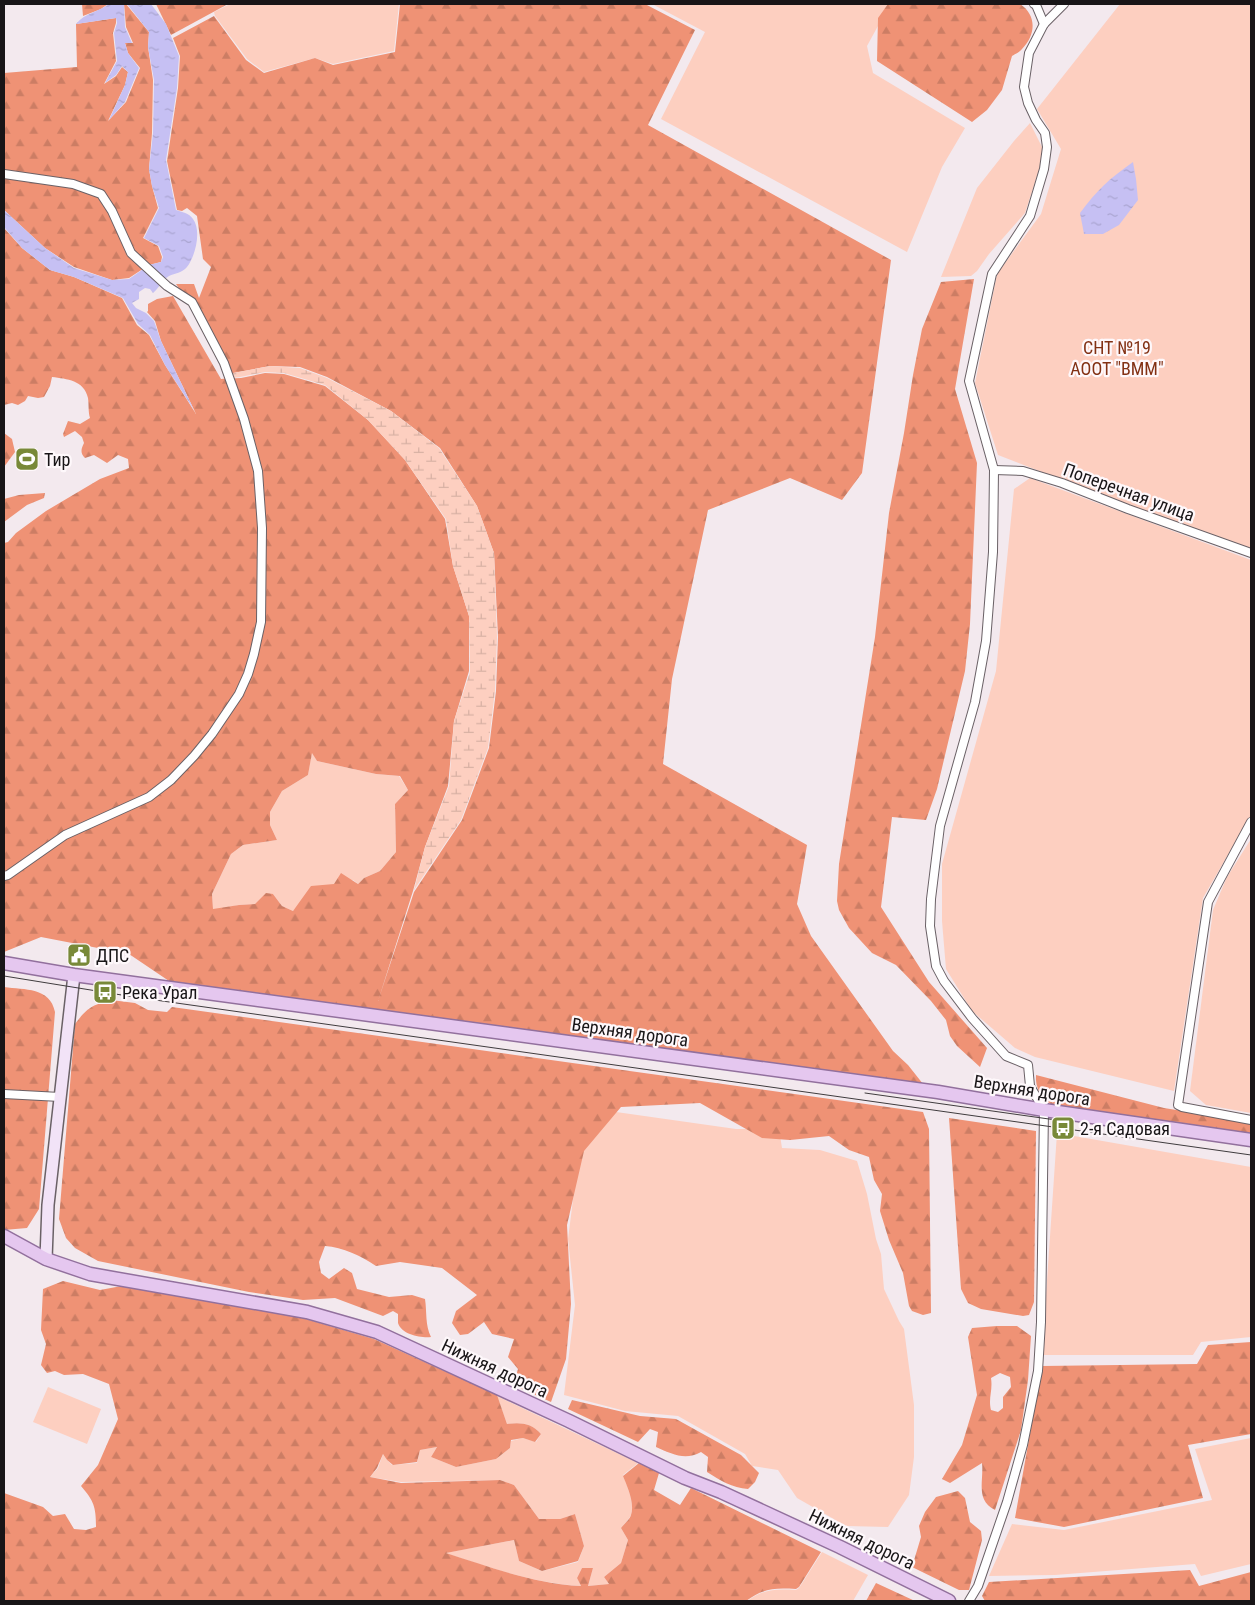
<svg xmlns="http://www.w3.org/2000/svg" width="1255" height="1605" font-family="'Roboto Condensed',sans-serif">
<style>
.green{fill:#fdcfc0}
.forest{fill:url(#forest-firs);fill-rule:evenodd}
.wetland{fill:url(#wetland-marsh)}
.water{fill:url(#water-ripples)}
.lines{fill:none;stroke-linecap:round;stroke-linejoin:round}
.minor-casing{stroke:#6a6166;stroke-width:10}
.secondary-casing{stroke:#6a6166;stroke-width:14}
.primary-casing{stroke:#92709d;stroke-width:15}
.minor{stroke:#fff;stroke-width:8}
.secondary{stroke:#f2e3f7;stroke-width:11}
.primary{stroke:#e5c7ef;stroke-width:12}
.tram{stroke:#403c3e;stroke-width:1}
.labels{text-anchor:middle;dominant-baseline:central;stroke-width:4.5;stroke-linejoin:round;paint-order:stroke}
.park-label{font-size:18px;fill:#833114;stroke:#fef8fb}
.poi-label{font-size:18px;fill:#181517;stroke:#fef8fb;text-anchor:start}
.street-label{font-size:18px;fill:#181517;stroke:#fef8fb}
</style>
<defs>
<pattern id="forest-firs" width="22" height="20" patternUnits="userSpaceOnUse" patternTransform="scale(1.25)"><rect width="22" height="20" fill="#ef9275"/><path d="M5 1l3.5 6h-7zM16 11l3.5 6h-7z" fill="#cc7d64"/></pattern>
<pattern id="wetland-marsh" width="20" height="14" patternUnits="userSpaceOnUse" patternTransform="scale(1.25)"><rect width="20" height="14" fill="#fdcfc0"/><path d="M1 5h8M5 5V1M11 12h8M15 12V8" fill="none" stroke="#d8b1a4"/></pattern>
<pattern id="water-ripples" width="26" height="14" patternUnits="userSpaceOnUse" patternTransform="scale(1.25)"><rect width="26" height="14" fill="#c6c0f3"/><path d="M2 4q2-2 4 0t4 0M15 11q2-2 4 0t4 0" fill="none" stroke="#a9a4d0"/></pattern>
</defs>
<rect width="100%" height="100%" fill="#f3e9ee"/>
<g class="green">
<polygon points="230,4 399,4 394,51 333,64 315,58 264,72 247,59 215,16 214,12"/>
<polygon points="652,4 890,4 867,46 873,73 965,128 942,167 907,252 661,119 705,32"/>
<polygon points="1120,4 1251,4 1251,550 1125,504 998,455 975,383 997,274 1041,214 1061,149 1037,109"/>
<polygon points="1030,123 1043,149 1043,158 1025,213 989,254 977,271 971,276 941,277 977,188 1014,141"/>
<polygon points="1030,478 1251,560 1251,815 1203,898 1174,1091 1035,1057 1015,1048 972,1011 946,969 942,921 942,864 996,671 1014,489"/>
<path d="M312 752 317 761 376 774 399 776 408 790 395 804 396 852 380 871 364 878 358 884 353 880C331 885 308 893 293 911L282 906 273 894 255 904 239 905 213 910 212 894 231 854 243 845 277 840 270 825V812L282 791 308 775Z"/>
<polygon points="1251,839 1251,1113 1206,1105 1190,1091 1213,910 1227,877"/>
<polygon points="595,1109 736,1129 779,1129 782,1148 820,1150 857,1161 867,1194 876,1239 881,1254 884,1289 899,1321 904,1329 914,1405 914,1457 909,1495 888,1527 846,1526 797,1498 778,1470 752,1466 745,1454 678,1416 625,1411 564,1395 575,1305 568,1239 580,1144"/>
<polygon points="1057,1133 1251,1167 1251,1337 1201,1342 1193,1355 1042,1355"/>
<polygon points="48,1387 101,1409 87,1444 33,1422"/>
<path d="M497 1396 638 1463 623 1475C627 1486 635 1503 631 1515 629 1519 624 1524 621 1528L628 1540 621 1563 604 1577 609 1584 588 1586 593 1568H582L577 1578 581 1586C535 1584 489 1567 445 1553L514 1540 519 1561 542 1571 578 1562 584 1546 575 1514 560 1519H539L514 1485 500 1480 401 1482 370 1477 378 1468 383 1454 387 1460 392 1465 417 1463 420 1450 437 1447 431 1457 456 1467 496 1459 510 1448 511 1441 523 1438 536 1442 541 1434C532 1423 520 1422 507 1424Z"/>
<polygon points="1251,1438 1251,1564 1201,1576 1195,1564 1055,1575 989,1576 1012,1524 1064,1530 1212,1500 1195,1449"/>
<path d="M822 1552 868 1575 853 1601H747C764 1589 775 1589 796 1590L799 1588Z"/>
</g>
<g class="forest">
<polygon points="82,4 108,4 101,9 83,16"/>
<polygon points="124,4 126,4 149,32 148,47 153,80 152,133 149,169 152,186 158,208 143,238 158,246 162,257 161,262 149,265 129,278 112,280 74,267 45,248 4,210 4,73 77,67 76,24 116,18 116,23 113,33 116,61 104,84 116,76 122,67 128,72 125,85 108,121 126,102 140,68 128,53 125,43 133,43 126,27"/>
<polygon points="156,4 228,4 171,35"/>
<path d="M400 4H645L695 30 648 125 891 260 862 473 842 500 790 478 708 510 672 679 663 764 807 845 797 904 811 936 893 1051 908 1065 927 1089 375 1009 169 981 129 954 41 937 4 952V543L8 542 16 533 46 511 100 479 129 468 128 459 118 455 107 463 94 455 85 458C80 453 81 449 84 443L82 437 75 431 64 437 63 434 68 421 80 424 90 418C88 411 89 405 88 398 84 380 67 379 52 377L50 386 44 397 38 398 28 396 25 401 18 405 12 403 4 405V228L22 248 50 270 74 277 122 298 137 325 149 335 165 365 196 414 161 341 155 321 147 312 148 311V304L157 299 173 296 221 379 241 378 265 373 284 374 325 386 368 420 405 460 445 519 453 566 469 616V671L454 721 448 786 425 847 413 891 378 1001 414 892 462 820 489 748 496 691 498 637 494 553 477 506 440 448 391 411 327 377 300 367 270 366 228 374 183 294 176 284H194L199 298 211 267 203 259 197 216 187 208 182 211 177 210 167 161 178 88 180 56 173 38 214 16 246 60 264 73 315 58 333 65 395 52ZM312 753 317 761 376 774 400 776 408 790 395 804 396 852 380 871 364 878 358 884 341 873 334 884 311 886 293 911 282 906 273 894 266 893 255 904 239 905 213 909 212 894 231 854 243 845 277 840 270 825V812L282 791 308 775Z"/>
<path d="M888 4H1020C1037 15 1036 35 1022 49 1020 52 1015 54 1012 56L1002 90 987 110 972 122 877 61 878 18Z"/>
<polygon points="974,279 955,389 977,463 970,624 965,671 937,789 926,820 892,817 881,907 929,982 987,1048 980,1067 957,1046 950,1036 946,1020 931,1001 896,965 872,953 849,928 839,910 837,901 839,864 875,637 889,513 904,433 913,375 922,329 941,282"/>
<polygon points="4,433 12,439 15,452 4,467"/>
<polygon points="45,493 44,498 27,505 4,522 4,499 19,495"/>
<path d="M4 987C25 990 50 987 55 1012L39 1209 27 1228 4 1230Z"/>
<path d="M111 1000 135 1003 148 1010 167 1012 172 1007 923 1112 929 1129 931 1313 923 1315 912 1311 909 1306 903 1273 889 1240 880 1211 882 1194 874 1180 869 1157 849 1150 829 1136 790 1140 762 1138 700 1103 621 1107 584 1151 567 1225 571 1304 566 1359 551 1402 513 1385 518 1369 508 1357 514 1339 492 1334 484 1322 468 1334 460 1335 452 1323 456 1311 477 1295 442 1268 400 1262 376 1266C361 1256 343 1247 325 1246L319 1262 321 1273 329 1279 344 1268 352 1273 357 1289 389 1297 412 1295 425 1299C427 1312 425 1325 431 1337 421 1338 402 1335 398 1323 398 1320 398 1317 398 1314L393 1311 383 1316 335 1298 303 1300 249 1292 98 1261 75 1248 66 1238 59 1219 75 1024C87 1008 92 1005 111 1000Z"/>
<path d="M1036 1075 1164 1108 1251 1122V1134L1052 1105C1041 1098 1035 1088 1036 1075Z"/>
<polygon points="949,1118 1036,1131 1034,1302 1029,1315 1023,1316 981,1309 968,1303 961,1289"/>
<path d="M63 1281 100 1290 127 1285 306 1319 374 1339 497 1395 507 1424C520 1422 532 1423 541 1434L535 1442 523 1438 511 1440 510 1448 496 1459 456 1467 431 1457 437 1447 420 1450 417 1462 393 1465 387 1460 383 1454 377 1468 370 1477 401 1483 500 1480 514 1485 539 1519H560L575 1514 584 1546 578 1561 542 1571 519 1561 514 1540 446 1553C490 1567 535 1584 581 1586L577 1578 582 1568H593L588 1586 609 1584 604 1577 621 1563 628 1540 621 1528C624 1524 630 1519 631 1515 635 1503 627 1486 623 1476L639 1463 659 1473 654 1490 680 1505 691 1488 821 1552 799 1587 796 1589C774 1588 764 1588 746 1601H4V1493L43 1507 53 1516 65 1514 74 1529 86 1530 96 1527C96 1507 94 1501 81 1486L98 1465 118 1419 109 1384 83 1374 64 1375 55 1371 47 1373 41 1365 46 1344 41 1330 43 1289Z"/>
<path d="M997 1326H1017L1031 1336 1028 1380 1021 1430 995 1510C975 1500 984 1481 982 1463L950 1483 942 1479 962 1445 977 1395 968 1337 972 1328ZM1000 1373 1010 1377 1011 1387 1003 1397V1408L998 1412 991 1410C988 1398 993 1391 991 1378Z"/>
<polygon points="1251,1342 1251,1434 1188,1445 1203,1498 1064,1527 1015,1518 1042,1366 1197,1364 1208,1345"/>
<path d="M572 1400 640 1416 676 1419 741 1455 759 1473 755 1482 748 1489C732 1488 720 1480 707 1472L708 1457 701 1452C685 1461 672 1454 656 1447L658 1432 650 1429 638 1442 568 1409Z"/>
<polygon points="958,1491 965,1498 970,1522 981,1531 982,1540 969,1590 959,1590 912,1567 921,1537 919,1526 925,1512 936,1497"/>
<polygon points="1190,1570 1199,1586 1251,1572 1251,1601 985,1601 982,1596 989,1582"/>
<polygon points="876,1583 915,1601 866,1601"/>
</g>
<polygon class="wetland" points="270,366 300,368 327,378 391,411 439,448 477,506 494,553 497,637 495,691 488,748 461,820 414,890 425,847 449,786 454,721 470,672 469,616 453,566 446,519 405,460 368,420 325,385 284,373 265,372 240,377 222,379 228,374"/>
<g class="water">
<path d="M109 4H124L125 27 132 43H125L128 53 139 68 125 102 109 120 125 85 128 72 122 66 116 75 105 83 117 61 114 33 117 23 116 18 76 24C85 13 98 12 109 4Z"/>
<path d="M127 4H151L166 24 179 56 177 88 166 160 176 210C182 212 189 213 193 219 202 231 195 257 187 267 182 273 175 273 169 276 163 279 159 288 153 293L150 289 145 288 139 292V299L132 303 136 308 146 313 154 321 161 341 194 410 165 365 150 335 138 324 123 298 74 277 50 270 22 248 4 227V210L45 248 74 268 112 280 129 279 149 265 161 262 163 257 159 246 144 238 159 208 152 186 149 169 153 133 154 80 148 47 149 32Z"/>
<path d="M1133 162 1136 179 1138 200 1119 225 1103 234H1084L1080 213C1096 191 1110 178 1133 162Z"/>
</g>
<g class="lines">
<g class="minor-casing">
<g id="minor">
<polyline points="1034,4 1036,5 1044,24"/>
<polyline points="4,174 73,184 101,194 112,211 131,253 167,286 192,302 224,363 244,419 258,471 262,528 261,622 254,654 248,674 239,694 212,734 194,756 171,780 149,797 65,835 8,875 4,876"/>
<polyline points="994,470 1023,471 1062,483 1128,509 1251,553"/>
<polyline points="1251,822 1208,902 1178,1105 1182,1107 1251,1120"/>
<polyline points="4,1094 60,1097"/>
<polyline points="969,1601 978,1586 1007,1502 1023,1445 1038,1371 1041,1322 1044,1110 1030,1086 1028,1065 1006,1056 972,1018 944,981 936,966 930,926 931,899 940,826 975,702 986,641 993,552 994,470 969,381 992,274 1030,216 1044,169 1047,147 1045,133 1036,120 1028,103 1024,87 1029,53 1044,24 1064,4"/>
</g>
</g>
<g class="secondary-casing">
<polyline id="secondary" points="46,1259 48,1205 74,975"/>
</g>
<g class="primary-casing">
<g id="primary">
<polyline points="4,963 74,975 938,1092 1044,1110 1251,1140"/>
<polyline points="4,1236 46,1259 90,1274 307,1312 377,1332 569,1421 685,1478 721,1492 840,1547 949,1601"/>
</g>
</g>
<use href="#minor" class="minor"/>
<use href="#secondary" class="secondary"/>
<use href="#primary" class="primary"/>
<g class="tram">
<polyline points="4,976 134,997 1251,1155"/>
<polyline points="865,1093 1063,1121"/>
</g>
</g>
<defs>
<g id="stadium-square" transform="scale(1.25)"><rect x="-9" y="-9" width="18" height="18" rx="4" fill="#788938" stroke="#fef8fb"/><path d="M0-5a6.5 5 0 1 0 0 10a6.5 5 0 1 0 0-10ZM-3.5-1.8h7v3.6h-7Z" fill="#fff"/></g>
<g id="civic-square" transform="scale(1.25)"><rect x="-9" y="-9" width="18" height="18" rx="4" fill="#788938" stroke="#fef8fb"/><path d="M-.6-6.5H3V-4.5H.6V-3L4-1V1h2V6H-6V1h2V-1L-.6-3ZM-1.2 2.5V6h2.4V2.5Z" fill="#fff"/></g>
<g id="bus-square" transform="scale(1.25)"><rect x="-9" y="-9" width="18" height="18" rx="4" fill="#788938" stroke="#fef8fb"/><path d="M-5-6H5V4H4V6H2V4H-2V6H-4V4H-5ZM-3.5-4V0h7V-4ZM-3.5 1.2v1.5H-2V1.2ZM2 1.2v1.5H3.5V1.2Z" fill="#fff"/></g>
</defs>
<g fill-rule="evenodd">
<use href="#stadium-square" x="27" y="459"/>
<use href="#civic-square" x="79" y="955"/>
<use href="#bus-square" x="105" y="992"/>
<use href="#bus-square" x="1063" y="1128"/>
</g>
<g class="labels">
<g class="park-label">
<text x="1117" y="347">СНТ №19<tspan x="1117" dy="21">АООТ "ВММ"</tspan></text>
</g>
<g class="poi-label">
<text x="44" y="459">Тир</text>
<text x="96" y="955">ДПС</text>
<text x="122" y="992">Река Урал</text>
<text x="1080" y="1128">2-я Садовая</text>
</g>
<g class="street-label">
<text transform="translate(1129 492) rotate(20)">Поперечная улица</text>
<text transform="translate(630 1032) rotate(8)">Верхняя дорога</text>
<text transform="translate(1032 1090) rotate(9)">Верхняя дорога</text>
<text transform="translate(495 1368) rotate(25)">Нижняя дорога</text>
<text transform="translate(862 1539) rotate(26)">Нижняя дорога</text>
</g>
</g>
<rect width="1255" height="1605" fill="none" stroke="#181517" stroke-width="10"/>
</svg>
